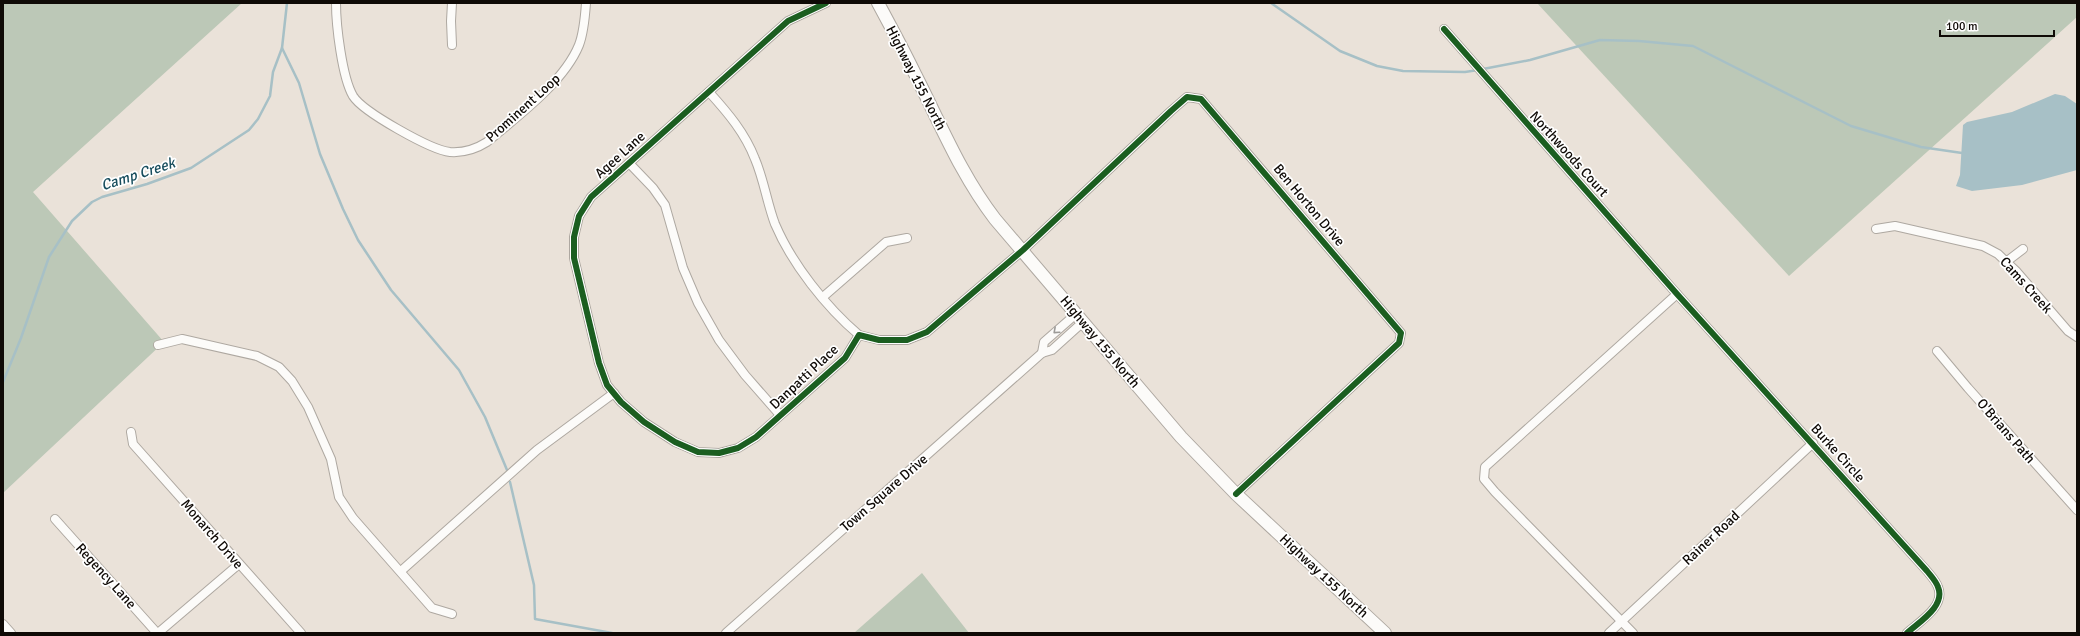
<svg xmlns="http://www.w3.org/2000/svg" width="2080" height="636" font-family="Signika,sans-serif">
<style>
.forest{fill:#bcc8b7}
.water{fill:#a7c0c6}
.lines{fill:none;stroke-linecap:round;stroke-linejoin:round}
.stream{stroke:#a7c0c6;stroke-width:2.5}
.street-casing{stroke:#aea8a1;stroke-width:10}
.secondary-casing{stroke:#aea8a1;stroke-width:14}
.street{stroke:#fcfbf9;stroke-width:8}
.secondary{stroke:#fcfbf9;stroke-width:12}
.cycleway-casing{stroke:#fff;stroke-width:8}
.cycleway{stroke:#1b5e20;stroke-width:6}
.oneway{stroke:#9d9b98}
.labels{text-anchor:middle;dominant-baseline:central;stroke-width:3.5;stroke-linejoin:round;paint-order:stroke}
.street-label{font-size:14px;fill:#0f0a06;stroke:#fff}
.water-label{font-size:15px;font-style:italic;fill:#174d5d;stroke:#fff}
</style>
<rect width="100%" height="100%" fill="#eae2d9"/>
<g class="forest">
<polygon points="3,3 242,3 33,192 164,342 3,493"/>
<polygon points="1537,3 2077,3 2077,17 1789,276"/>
<polygon points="922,573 969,633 854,633"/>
</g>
<polygon class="water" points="2055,94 2065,96 2077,104 2077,170 2022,185 1972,191 1956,186 1960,175 1963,125 1967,122 2012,112"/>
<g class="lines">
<g class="stream">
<polyline points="1271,3 1340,51 1377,66 1403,71 1465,72 1478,70"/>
<polyline points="282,48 299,83 320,154 343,209 358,240 391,290 459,370 485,417 507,470"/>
<polyline points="1483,69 1530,60 1600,40 1639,41 1693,46 1851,126 1921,147 1962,153"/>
<polyline points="3,382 21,338 49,257 72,221 92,202 102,197 147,184 191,168 249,130 258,119 270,96 273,72 282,48 287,3"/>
<polyline points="510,482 534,585 535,619 612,633"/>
</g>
<g class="street-casing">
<g id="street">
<path d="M336 3C336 25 342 77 353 96 363 112 431 150 450 152 464 153 476 149 487 142 518 116 564 82 579 45 584 32 585 17 586 3"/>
<polyline points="826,3 788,21 591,197 579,216 574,237 574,258 599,363 607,385 621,402 644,422 675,442 698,452 719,453 738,448 756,437 845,358 859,335 879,340 907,340 927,332 1023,250 1171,111 1187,97 1201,99 1401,333 1399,343 1236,494"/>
<path d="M1444 29 1677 294 1927 571C1931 576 1936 581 1938 587 1946 606 1919 622 1907 633"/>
<polyline points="452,45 451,21 452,3"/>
<path d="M709 92C728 113 745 133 755 159 764 180 767 203 775 224 792 264 826 307 859 335"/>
<polyline points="629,163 653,188 665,205 683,268 698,303 719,340 745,375 780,415"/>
<polyline points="1876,229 1895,226 1983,246 1998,254 2017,272 2068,331 2077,337"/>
<polyline points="2006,262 2023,249"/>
<polyline points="823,297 886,242 907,238"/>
<polyline points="158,345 182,339 257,356 279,367 292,381 308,407 331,459 339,497 353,518 432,608 452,614"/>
<polyline points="1937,351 1968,388 2077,510"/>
<polyline points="1042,353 1044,342 1076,314"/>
<polyline points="131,432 133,444 301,633"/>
<polyline points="55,519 157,633"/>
<polyline points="401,571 537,450 614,393"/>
<polyline points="3,624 11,633"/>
<polyline points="158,633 239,564"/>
<polyline points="726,633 1042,353 1052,350 1083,322"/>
<polyline points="1609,633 1813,443"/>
<polyline points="1633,633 1495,492 1484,479 1485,467 1677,294"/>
</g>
</g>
<g class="secondary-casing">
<path id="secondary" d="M878 3C891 27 904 51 916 76 941 125 961 175 995 219L1181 437 1236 494 1385 633"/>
</g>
<use href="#street" class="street"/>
<use href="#secondary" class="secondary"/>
<g class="cycleway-casing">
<g id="cycleway">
<polyline points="826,3 788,21 591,197 579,216 574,237 574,258 599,363 607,385 621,402 644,422 675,442 698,452 719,453 738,448 756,437 845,358 859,335 879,340 907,340 927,332 1023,250 1171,111 1187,97 1201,99 1401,333 1399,343 1236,494"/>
<path d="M1444 29 1677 294 1927 571C1931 576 1936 581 1938 587 1946 606 1919 622 1907 633"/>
</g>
</g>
<use href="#cycleway" class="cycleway"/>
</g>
<defs><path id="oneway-chevron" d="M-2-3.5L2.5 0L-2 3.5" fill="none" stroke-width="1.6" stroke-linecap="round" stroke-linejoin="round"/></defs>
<use class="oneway" href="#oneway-chevron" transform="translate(1056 331) rotate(138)"/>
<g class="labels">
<g class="street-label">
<text transform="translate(916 78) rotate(63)">Highway 155 North</text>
<text transform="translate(523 108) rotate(-42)">Prominent Loop</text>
<text transform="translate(1569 154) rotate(48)">Northwoods Court</text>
<text transform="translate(620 155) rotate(-42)">Agee Lane</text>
<text transform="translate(1309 205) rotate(50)">Ben Horton Drive</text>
<text transform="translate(2026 285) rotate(48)">Cams Creek</text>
<text transform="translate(1100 342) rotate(50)">Highway 155 North</text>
<text transform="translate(804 377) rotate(-43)">Danpatti Place</text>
<text transform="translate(2006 431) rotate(49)">O'Brians Path</text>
<text transform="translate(1838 453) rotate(48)">Burke Circle</text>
<text transform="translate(884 493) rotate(-41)">Town Square Drive</text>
<text transform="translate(212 534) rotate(49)">Monarch Drive</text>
<text transform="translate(1711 538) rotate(-43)">Rainer Road</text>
<text transform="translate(106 576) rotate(48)">Regency Lane</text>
<text transform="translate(1324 576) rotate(43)">Highway 155 North</text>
</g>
<g class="water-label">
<text transform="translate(138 174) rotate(-18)">Camp Creek</text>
</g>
</g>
<rect width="2080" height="636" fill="none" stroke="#0f0a06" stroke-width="8"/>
<path d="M1940 30v6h114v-6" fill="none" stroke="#0f0a06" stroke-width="2"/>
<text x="1946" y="30" font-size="12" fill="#0f0a06" stroke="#ffffff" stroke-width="3" paint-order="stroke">100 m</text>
</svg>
